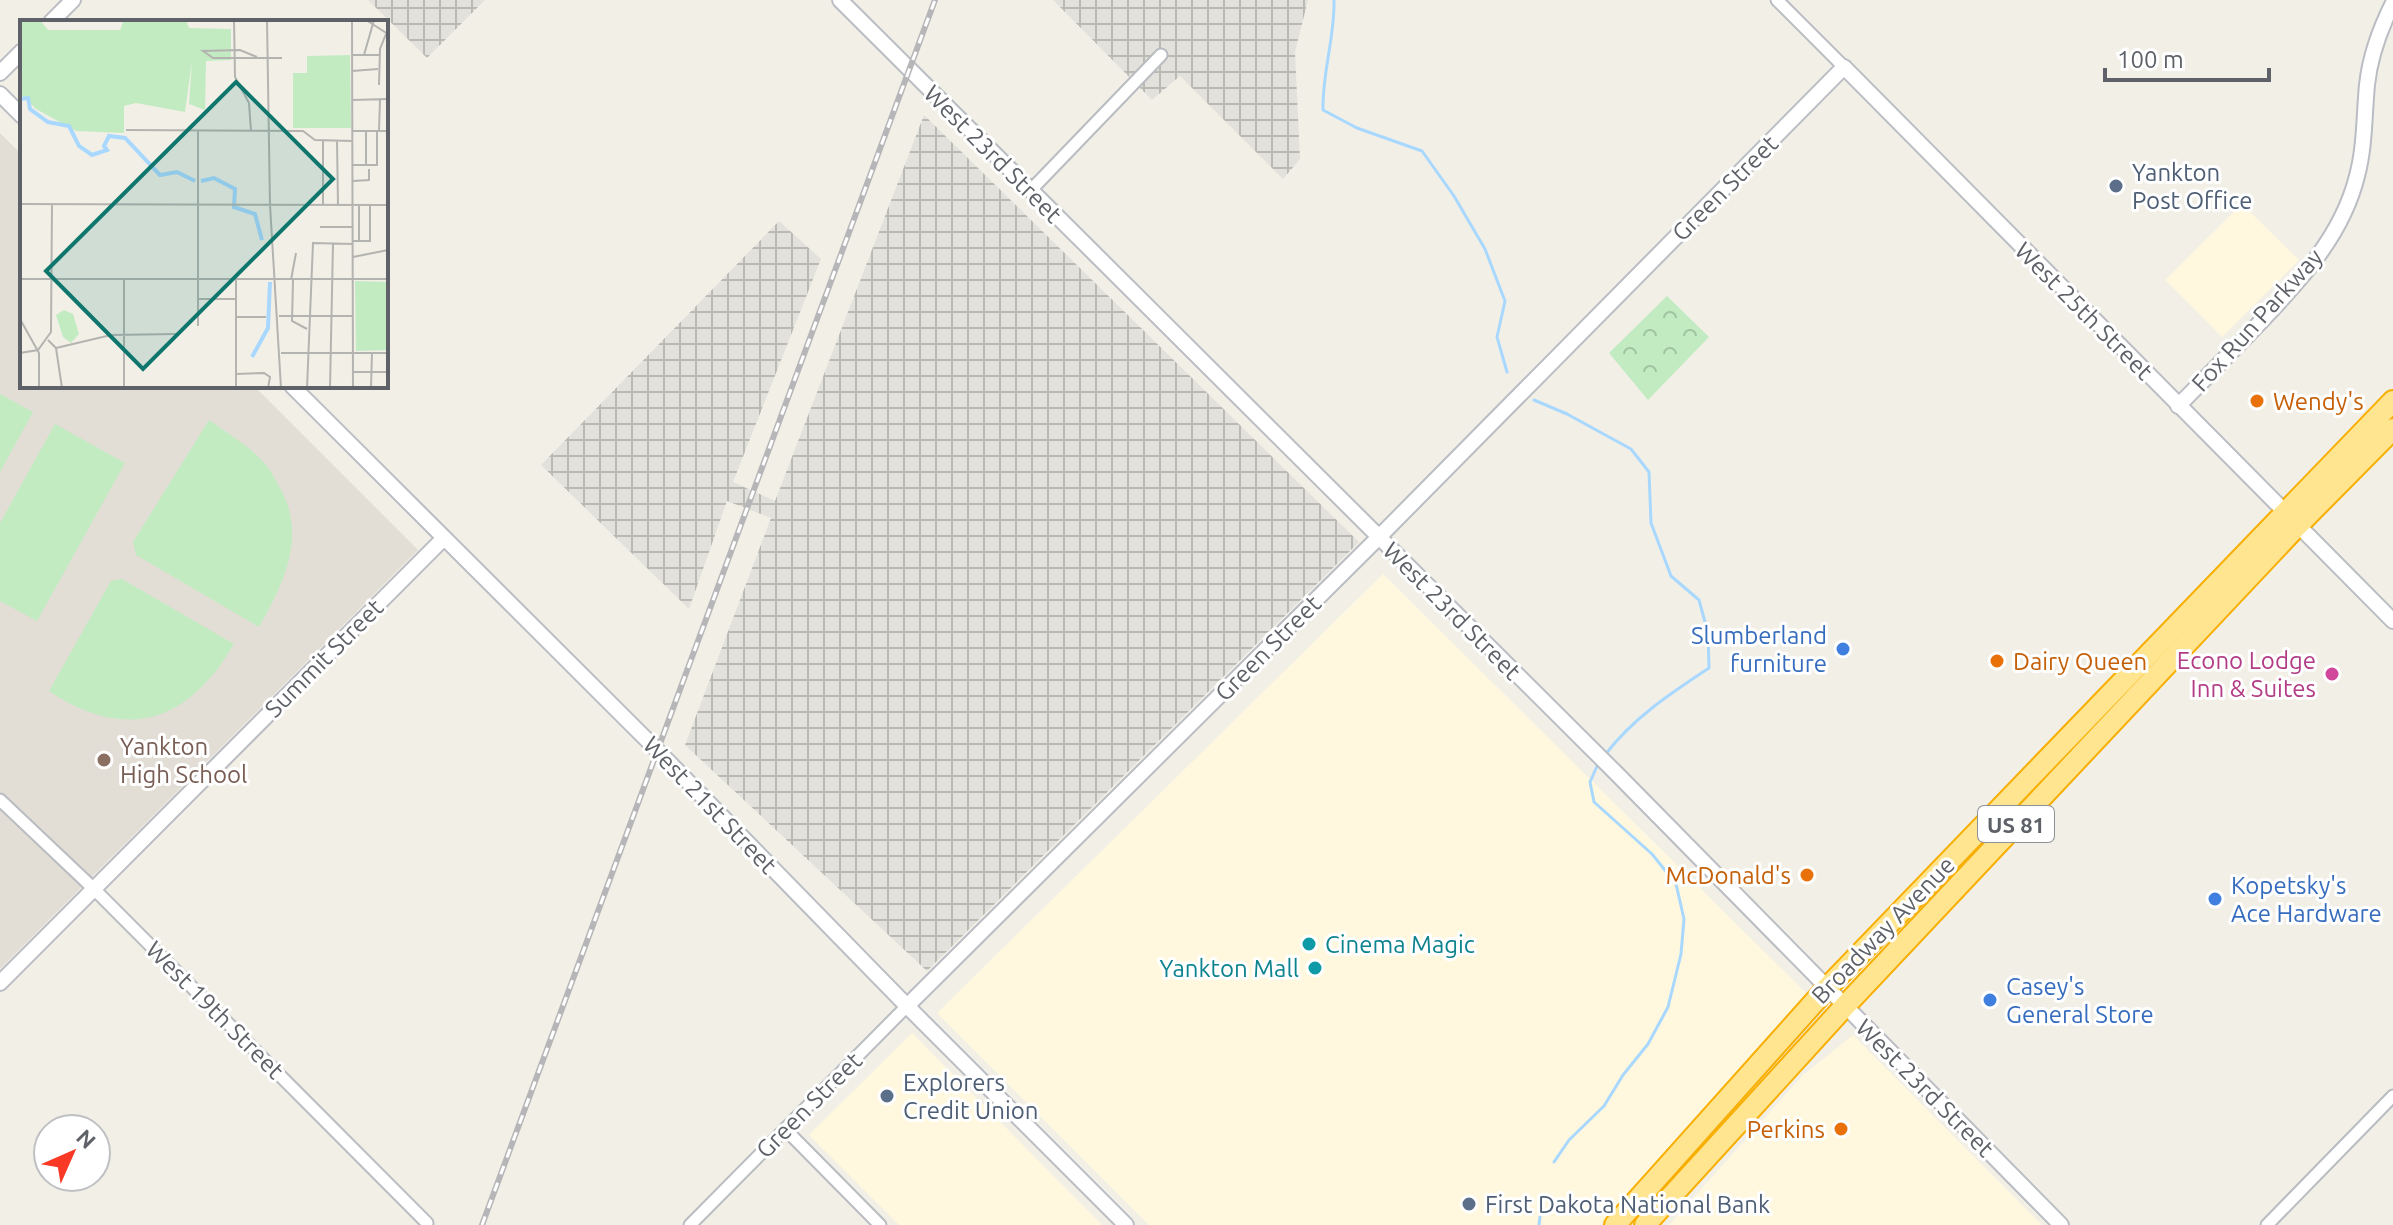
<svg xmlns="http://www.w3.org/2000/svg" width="2393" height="1225" font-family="Ubuntu,sans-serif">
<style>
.commercial{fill:#fff8de}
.industrial{fill:url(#industrial-grid)}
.education{fill:#e2ded5}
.forest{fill:url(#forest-crowns)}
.pitch{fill:#c2ebc2}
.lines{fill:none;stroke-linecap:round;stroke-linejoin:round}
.stream{stroke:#a9d8ff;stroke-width:3}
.street-casing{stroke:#b9bcc1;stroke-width:15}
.secondary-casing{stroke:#babdc3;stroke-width:18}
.highway-casing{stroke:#f8ae00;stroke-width:24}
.street{stroke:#fff;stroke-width:11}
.secondary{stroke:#fff;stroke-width:14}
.highway{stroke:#ffe590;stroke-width:20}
.rail-casing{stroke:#b6b6b8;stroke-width:6}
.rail{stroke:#fff;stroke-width:3;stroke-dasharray:9;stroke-linecap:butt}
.service-dot{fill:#5c6f8a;stroke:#fff;stroke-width:3}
.food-dot{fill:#e8710a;stroke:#fff;stroke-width:3}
.shop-dot{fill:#3f7fe0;stroke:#fff;stroke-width:3}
.hotel-dot{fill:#d1479c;stroke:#fff;stroke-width:3}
.education-dot{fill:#8d6e63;stroke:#fff;stroke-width:3}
.culture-dot{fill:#0f9aa8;stroke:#fff;stroke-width:3}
.labels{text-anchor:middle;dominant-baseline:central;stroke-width:6;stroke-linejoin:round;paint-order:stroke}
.shield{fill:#fff;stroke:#8e9195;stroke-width:2}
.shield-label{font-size:22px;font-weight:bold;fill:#5e6268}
.street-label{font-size:24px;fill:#5e6268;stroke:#fff}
.service-label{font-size:24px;fill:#4e5e75;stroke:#fff;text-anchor:start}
.food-label{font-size:24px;fill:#c56008;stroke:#fff;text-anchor:start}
.shop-label{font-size:24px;fill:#366cbe;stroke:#fff;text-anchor:start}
.hotel-label{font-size:24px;fill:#b23c85;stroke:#fff;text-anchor:end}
.education-label{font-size:24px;fill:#785e54;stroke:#fff;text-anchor:start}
.culture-label{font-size:24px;fill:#0d838f;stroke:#fff;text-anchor:start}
.inset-river{fill:none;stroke:#a9d8ff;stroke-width:4}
.inset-road{fill:none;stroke:#b3b3b0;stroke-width:2}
.view{fill:#0f766e;fill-opacity:0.15;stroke:#0f766e;stroke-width:4}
.inset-edge{fill:none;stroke:#5e6268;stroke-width:4}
</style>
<defs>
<pattern id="industrial-grid" width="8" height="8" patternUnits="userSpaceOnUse" patternTransform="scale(2)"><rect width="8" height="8" fill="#e2e1db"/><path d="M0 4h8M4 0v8" fill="none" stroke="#babab5"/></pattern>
<pattern id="forest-crowns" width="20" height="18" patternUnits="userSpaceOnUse" patternTransform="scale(2)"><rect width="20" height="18" fill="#c2ebc2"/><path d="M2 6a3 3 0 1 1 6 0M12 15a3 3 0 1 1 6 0" fill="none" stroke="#a1c2a1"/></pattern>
</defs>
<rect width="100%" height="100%" fill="#f2efe7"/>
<g class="commercial">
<polygon points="2242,204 2299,260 2222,337 2165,280"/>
<polygon points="1383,574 1808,995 1600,1225 1149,1225 937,1013"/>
<polygon points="912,1033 1102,1225 899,1225 809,1135"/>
<polygon points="1853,1035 2042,1225 1669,1225 1803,1075"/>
</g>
<g class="industrial">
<polygon points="368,0 485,0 427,58"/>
<polygon points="1053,0 1308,0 1295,52 1300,159 1283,179 1180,76 1152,100"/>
<polygon points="924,115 1359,542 927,971 685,745 771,518 727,501 689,609 541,465 779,221 821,259 733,482 775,501"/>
</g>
<polygon class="education" points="0,133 22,155 22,386 254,386 418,550 0,969"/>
<polygon class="forest" points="1667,296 1709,337 1648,400 1609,353"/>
<g class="pitch">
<polygon points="0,394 33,412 0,472"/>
<path d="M209 420C229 434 251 447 267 466 272 472 276 481 280 488 307 536 284 583 259 627L136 555 133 542Z"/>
<polygon points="55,424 125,463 37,621 0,601 0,523"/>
<path d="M122 579 234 644C226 656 219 669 209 679 162 733 105 729 49 691L111 581Z"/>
</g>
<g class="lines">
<g class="stream">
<path d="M1334 0C1335 37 1322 73 1323 110L1357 128 1422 151 1454 196 1485 249 1505 301 1497 337 1507 372"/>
<path d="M1534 400 1567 414 1631 449 1649 472 1651 523 1671 576 1699 600 1708 633 1709 668C1671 693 1633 718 1605 755"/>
<polyline points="1554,1162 1569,1140 1604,1106 1623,1075 1648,1044 1668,1007 1681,954 1684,919 1676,884 1652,854 1594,802 1590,782 1598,764"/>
<polyline points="1539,1225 1540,1217"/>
</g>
<g class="street-casing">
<g id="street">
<polyline points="1777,0 1844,67"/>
<polyline points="1030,191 1161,55"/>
<polyline points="0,800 94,889 427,1223"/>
<polyline points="785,1129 880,1225"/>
<polyline points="690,1225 907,1006"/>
<polyline points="2267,1225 2393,1096"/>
</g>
</g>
<g class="secondary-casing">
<g id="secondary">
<polyline points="840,0 1617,774 2061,1225"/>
<polyline points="51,22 73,0"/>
<polyline points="0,73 22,51"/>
<polyline points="0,94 22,116"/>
<polyline points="292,386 657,750 907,1006 1126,1225"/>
<path d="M2178 406C2201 383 2224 359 2247 336 2292 289 2341 241 2357 176 2365 146 2364 116 2367 85 2370 56 2380 29 2393 3"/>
<polyline points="0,983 444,538"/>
<polyline points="907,1006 1378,538 1844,67 2393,621"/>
</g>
</g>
<g class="highway-casing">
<g id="highway">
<polyline points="1615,1225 1826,989 2393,401"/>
<polyline points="1645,1225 1844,1007 2298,525 2393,429"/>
</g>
</g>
<use href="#street" class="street"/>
<use href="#secondary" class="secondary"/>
<use href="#highway" class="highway"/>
<g class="rail-casing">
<polyline id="rail" points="482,1225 935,0"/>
</g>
<use href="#rail" class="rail"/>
</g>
<g class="service-dot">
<circle cx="2116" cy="186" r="8"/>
<circle cx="887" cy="1096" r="8"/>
<circle cx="1469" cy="1204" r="8"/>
</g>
<g class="food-dot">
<circle cx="2257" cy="401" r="8"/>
<circle cx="1997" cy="661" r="8"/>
<circle cx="1807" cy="875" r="8"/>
<circle cx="1841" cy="1129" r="8"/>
</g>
<g class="shop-dot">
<circle cx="1843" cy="649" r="8"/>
<circle cx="2215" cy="899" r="8"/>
<circle cx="1990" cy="1000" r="8"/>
</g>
<circle class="hotel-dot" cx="2332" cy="674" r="8"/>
<circle class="education-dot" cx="104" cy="760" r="8"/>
<g class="culture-dot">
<circle cx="1309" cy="944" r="8"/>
<circle cx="1315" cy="968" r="8"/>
</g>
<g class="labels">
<rect class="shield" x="1978" y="806" width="76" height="36" rx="6"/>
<g class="shield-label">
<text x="2016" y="824">US 81</text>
</g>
<g class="street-label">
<text transform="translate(993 154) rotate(45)">West 23rd Street</text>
<text transform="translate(1725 188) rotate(-45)">Green Street</text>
<text transform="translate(2084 311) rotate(45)">West 25th Street</text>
<text transform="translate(2257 320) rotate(-48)">Fox Run Parkway</text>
<text transform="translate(1452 611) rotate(45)">West 23rd Street</text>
<text transform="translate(1268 648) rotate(-45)">Green Street</text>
<text transform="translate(324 658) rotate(-45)">Summit Street</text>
<text transform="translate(710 805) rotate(46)">West 21st Street</text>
<text transform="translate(1883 930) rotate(-46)">Broadway Avenue</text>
<text transform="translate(215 1010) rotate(45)">West 19th Street</text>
<text transform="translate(1925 1088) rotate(45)">West 23rd Street</text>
<text transform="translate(809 1105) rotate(-45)">Green Street</text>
</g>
<g class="service-label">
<text x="2132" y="172">Yankton<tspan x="2132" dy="28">Post Office</tspan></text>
<text x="903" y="1082">Explorers<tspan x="903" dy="28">Credit Union</tspan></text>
<text x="1485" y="1204">First Dakota National Bank</text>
</g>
<g class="food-label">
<text x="2273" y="401">Wendy's</text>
<text x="2013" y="661">Dairy Queen</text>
<text x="1791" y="875" text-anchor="end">McDonald's</text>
<text x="1825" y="1129" text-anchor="end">Perkins</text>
</g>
<g class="shop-label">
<text x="1827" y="635" text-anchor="end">Slumberland<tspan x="1827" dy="28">furniture</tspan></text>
<text x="2231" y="885">Kopetsky's<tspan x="2231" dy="28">Ace Hardware</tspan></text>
<text x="2006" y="986">Casey's<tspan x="2006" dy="28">General Store</tspan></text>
</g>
<g class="hotel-label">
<text x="2316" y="660">Econo Lodge<tspan x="2316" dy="28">Inn &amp; Suites</tspan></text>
</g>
<g class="education-label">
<text x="120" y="746">Yankton<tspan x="120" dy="28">High School</tspan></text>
</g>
<g class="culture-label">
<text x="1325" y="944">Cinema Magic</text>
<text x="1299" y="968" text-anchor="end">Yankton Mall</text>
</g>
</g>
<g transform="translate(20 20)">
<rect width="368" height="368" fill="#f2efe7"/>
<path d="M0 0H20L28 10H100L104 0H166L169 8 211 9V40L186 41 185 90 169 84 172 41 165 92 116 83 104 86V113L56 111 16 89 0 73Z" fill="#c2ebc2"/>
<path d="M335 261 368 262V330L336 331Z" fill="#c2ebc2"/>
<path d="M330 35 331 108H273V53H287V36Z" fill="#c2ebc2"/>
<path d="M44 290 53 294 59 314 51 323 43 317 36 295Z" fill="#c2ebc2"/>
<path class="inset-river" d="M0 79 8 78 10 89 28 102 49 106 59 126 72 135 87 130 84 126 89 116 105 118 140 155 157 152 175 161M181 161 194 158 215 169 214 187 235 194 242 220M232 337 248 308 250 262"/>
<path class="inset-road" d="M214 0 215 57 229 83 231 111M247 0 250 185 261 368M332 0 333 368M346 0 368 14M332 35H359M344 35 354 0M237 37 220 30 183 31 193 38H262M332 51 358 49M359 65 360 29 368 9M332 80 368 79M106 110 283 111 295 120 333 121M178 110V306M333 111H368M346 111V145M359 111 360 80M303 121V185M317 121 318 185M333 145H357V111M368 153V215M333 161 349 160V149M0 184 368 185M300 207H333M333 221H350V185M339 221V185M333 237 368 230M0 259H368M216 259V368M271 260 276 233M273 260 272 301 287 309M178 279H215M259 296H333M216 297H246M0 299 19 333V368M28 320 36 328 42 368M36 328 91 315 157 314M0 333 18 330 31 312 32 184M261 333H368M333 352H368M216 354 244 353 250 357 248 368M104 368V259M287 368 293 223 333 224M310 368 313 224M351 368 352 333"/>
<path class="view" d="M216 62 313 159 123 349 26 251Z"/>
<rect width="368" height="368" class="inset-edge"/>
</g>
<g transform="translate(72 1153) rotate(45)"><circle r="38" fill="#ffffff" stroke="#bfc0c3" stroke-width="2"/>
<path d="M0-6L14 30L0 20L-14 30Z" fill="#f93926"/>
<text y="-12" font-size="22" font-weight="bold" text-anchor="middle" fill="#5e6268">N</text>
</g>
<path d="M2105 68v12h164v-12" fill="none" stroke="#5e6268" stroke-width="4"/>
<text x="2117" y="68" font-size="24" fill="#5e6268" stroke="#ffffff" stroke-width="6" paint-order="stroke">100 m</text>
</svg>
